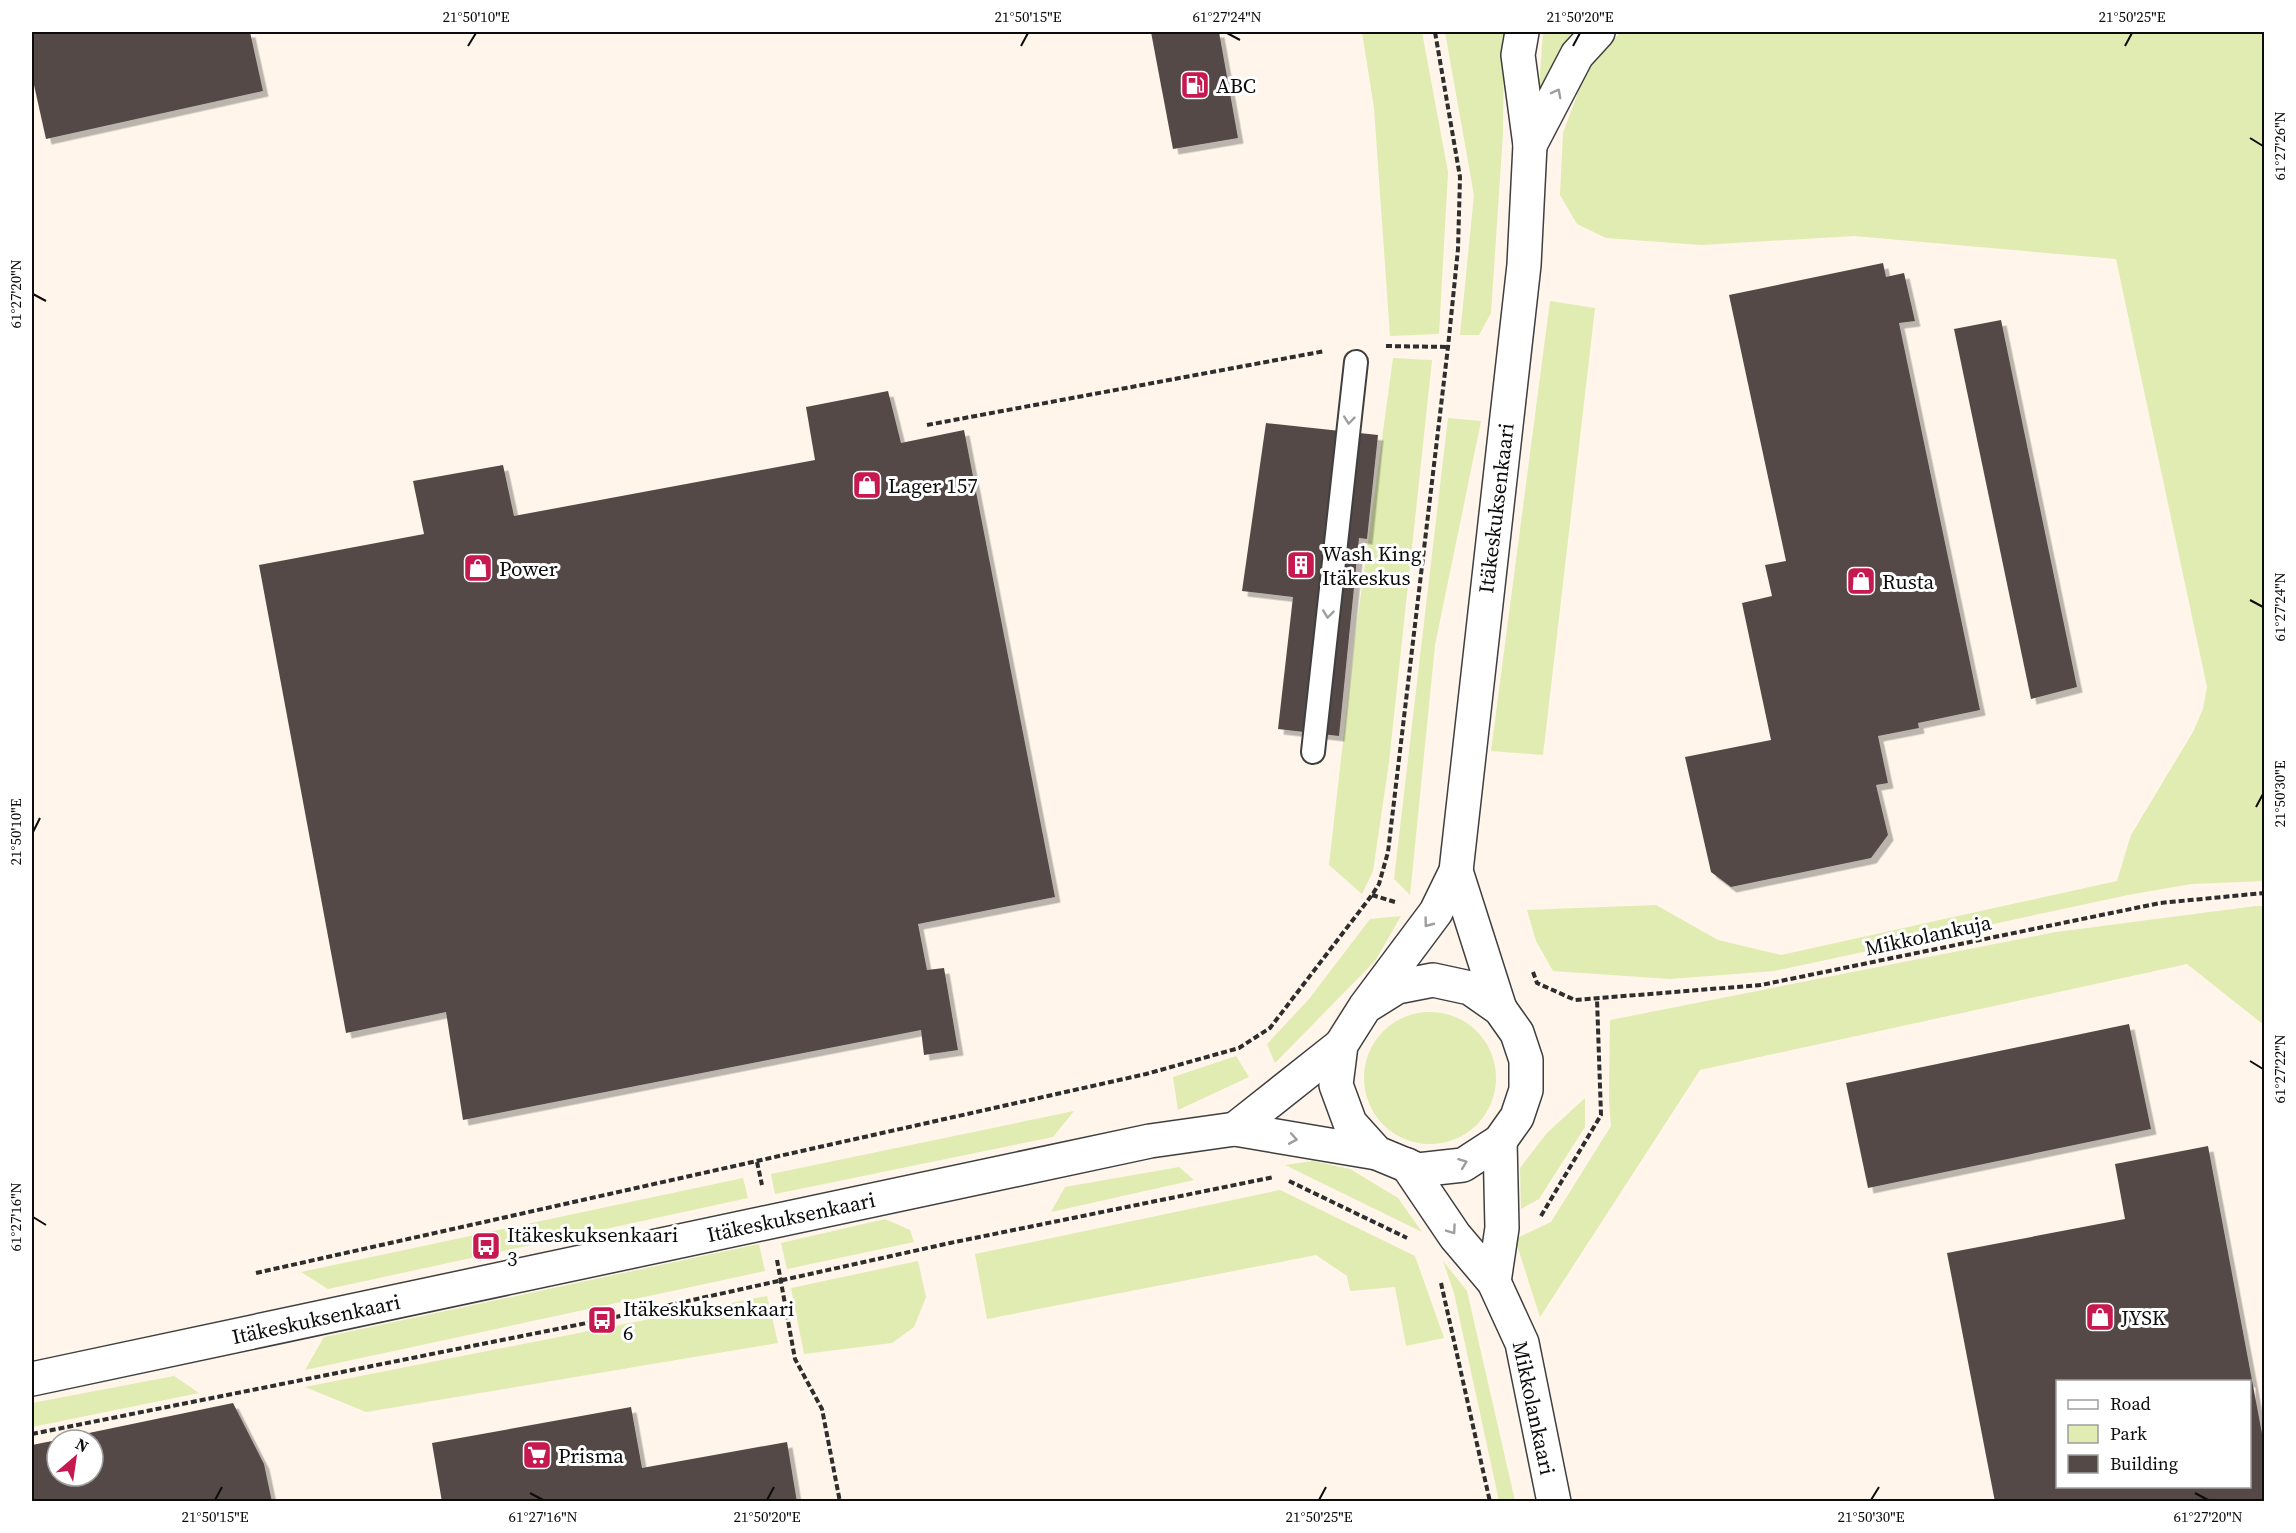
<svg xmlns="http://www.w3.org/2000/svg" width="2296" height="1533" font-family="'Source Serif 4',serif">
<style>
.green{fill:#e0ecb1}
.building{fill:#554947;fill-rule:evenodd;filter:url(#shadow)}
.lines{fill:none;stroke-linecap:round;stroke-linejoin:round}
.service-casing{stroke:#3f3f3f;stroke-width:26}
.tertiary-casing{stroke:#3f3f3f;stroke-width:36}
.path{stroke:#2e2e2e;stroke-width:4;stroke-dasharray:6 3;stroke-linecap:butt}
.service{stroke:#fff;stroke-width:22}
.tertiary{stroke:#fff;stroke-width:33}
.oneway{stroke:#9e9e9e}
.ticks{fill:none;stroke:#0c0c0c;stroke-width:2}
.labels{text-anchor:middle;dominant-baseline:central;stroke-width:6;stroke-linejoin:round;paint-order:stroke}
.poi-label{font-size:21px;fill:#0c0c0c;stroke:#fff;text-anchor:start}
.street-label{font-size:21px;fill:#0c0c0c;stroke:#fff}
.neatline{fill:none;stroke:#0c0c0c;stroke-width:2}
.ticks-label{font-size:15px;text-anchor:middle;fill:#0c0c0c}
</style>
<defs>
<filter id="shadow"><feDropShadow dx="5.5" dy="5.5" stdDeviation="0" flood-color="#0004"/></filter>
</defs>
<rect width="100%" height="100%" fill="#fff5ea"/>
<g class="green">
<polygon points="1362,32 1422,32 1448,172 1439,334 1390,336 1374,108"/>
<polygon points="1445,32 1504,32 1503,133 1491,313 1479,335 1460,335 1474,195"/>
<polygon points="1543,32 1572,32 1539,89"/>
<polygon points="1621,32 2264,32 2264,881 2191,884 2128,895 1774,971 1670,979 1553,971 1536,941 1527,910 1656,905 1718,940 1781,955 2117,881 2131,835 2193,732 2203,709 2207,687 2116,259 1854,236 1701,245 1606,238 1577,224 1560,195 1563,133 1587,68"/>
<polygon points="1550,301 1595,308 1543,755 1491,751"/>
<polygon points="1393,358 1432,360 1389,762 1373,871 1362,894 1329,865 1354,645"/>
<polygon points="1448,418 1481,421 1435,645 1410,895 1394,879"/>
<polygon points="2256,906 2264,906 2264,1025 2187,964 1700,1070 1540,1317 1515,1239 1551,1222 1611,1126 1609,1101 1610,1020 2056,932"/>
<polygon points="1401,916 1375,961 1275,1063 1267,1044 1309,999 1370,919"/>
<circle cx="1430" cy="1078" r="66"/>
<polygon points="1236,1056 1249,1077 1178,1110 1173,1077"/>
<polygon points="1585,1098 1585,1127 1539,1199 1521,1209 1520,1168 1547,1133"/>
<polygon points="1074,1111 1053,1137 775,1194 771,1174"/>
<polygon points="1313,1161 1350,1169 1398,1198 1422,1232 1285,1165"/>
<polygon points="1179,1167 1194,1180 1051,1212 1065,1187"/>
<polygon points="743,1178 748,1198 328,1289 301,1272"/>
<polygon points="1280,1190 1415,1256 1444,1338 1406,1346 1395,1287 1350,1291 1347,1276 1316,1255 987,1319 975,1254"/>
<polygon points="885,1219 910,1230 914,1242 787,1269 781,1243"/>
<polygon points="759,1244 765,1271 305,1370 324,1337"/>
<polygon points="918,1261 926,1297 914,1327 892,1343 804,1354 791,1288"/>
<polygon points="1443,1261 1467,1291 1515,1501 1499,1501 1454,1293"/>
<polygon points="767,1296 778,1343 366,1412 305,1387"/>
<polygon points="174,1376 199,1393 32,1427 32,1403"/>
</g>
<g class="building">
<polygon points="32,32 250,32 263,91 46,139 32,76"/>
<polygon points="1151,32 1219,32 1238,138 1173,149"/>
<polygon points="1883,263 1886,277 1904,273 1915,321 1899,323 1980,710 1918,723 1919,728 1878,736 1888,783 1876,785 1888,835 1871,858 1731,887 1711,872 1685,757 1771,740 1742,603 1772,596 1765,565 1786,561 1729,295"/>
<polygon points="2001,320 2077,687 2031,699 1954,329"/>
<polygon points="888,391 901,443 964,430 1055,897 918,924 927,970 944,968 958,1050 924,1055 921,1030 463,1120 446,1012 346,1033 259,565 424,534 413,481 503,465 514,516 815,460 806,407"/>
<polygon points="1266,423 1378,435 1367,539 1359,538 1339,736 1278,729 1293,597 1242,591"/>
<polygon points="2129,1024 2151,1129 1868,1188 1846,1083"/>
<path d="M2208 1146 2264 1444V1502H1995L1947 1253 2125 1219 2115 1164ZM2058 1382H2250V1486H2058Z"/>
<polygon points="233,1403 264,1464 272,1502 32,1502 32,1445 57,1440 57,1476 93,1476 93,1440 60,1439"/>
<polygon points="631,1407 642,1468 787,1442 797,1502 442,1502 432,1443"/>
</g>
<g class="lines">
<g class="service-casing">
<polyline id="service" points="1313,752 1356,362"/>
</g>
<g class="tertiary-casing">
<g id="tertiary">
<polyline points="1530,145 1577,55 1598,32"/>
<polyline points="1456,871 1500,1009"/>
<polyline points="1365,1007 1397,987 1433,980 1470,988 1500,1009 1517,1033 1526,1060 1526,1090 1517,1117 1500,1141 1463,1165 1418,1170 1377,1153 1350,1123 1336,1085 1341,1045 1365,1007 1436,912 1456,871 1524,265 1530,145 1518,55 1522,32"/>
<polyline points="1235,1129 1341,1045"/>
<polyline points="1407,1165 1455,1236 1494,1282 1522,1343 1554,1502"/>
<polyline points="1494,1282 1502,1228 1500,1141"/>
<polyline points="32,1379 1150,1141 1235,1129 1377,1153"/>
</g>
</g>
<g class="path">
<polyline points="1386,346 1448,347"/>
<polyline points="927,425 1325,351"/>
<polyline points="1372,895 1395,902"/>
<polyline points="1533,972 1537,983 1575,1000 1761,985 2160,903 2264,893"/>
<polyline points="757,1162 762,1185"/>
<polyline points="1289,1181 1407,1238"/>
<polyline points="1541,1216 1601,1115 1597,999"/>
<polyline points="777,1260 795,1359 822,1409 840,1502"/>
<polyline points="256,1273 1146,1074 1239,1048 1270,1028 1372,895 1379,884 1388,852 1448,347 1458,249 1460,177 1435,32"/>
<polyline points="1441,1283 1490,1502"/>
<polyline points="32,1434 602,1320 950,1243 1274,1177"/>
</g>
<use href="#service" class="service"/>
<use href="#tertiary" class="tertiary"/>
</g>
<defs><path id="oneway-chevron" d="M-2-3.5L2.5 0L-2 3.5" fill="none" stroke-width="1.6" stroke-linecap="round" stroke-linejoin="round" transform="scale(1.5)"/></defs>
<g class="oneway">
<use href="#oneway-chevron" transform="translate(1557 93) rotate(-62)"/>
<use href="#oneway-chevron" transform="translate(1349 420) rotate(96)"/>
<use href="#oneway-chevron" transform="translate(1328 614) rotate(96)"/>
<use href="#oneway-chevron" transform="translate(1428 923) rotate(127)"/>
<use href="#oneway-chevron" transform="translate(1293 1139) rotate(10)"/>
<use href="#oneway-chevron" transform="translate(1463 1163) rotate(-21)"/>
<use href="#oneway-chevron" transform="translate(1452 1230) rotate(55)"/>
</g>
<path class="ticks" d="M1227 33 1240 40M468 46 476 33M1021 46 1028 33M1573 46 1580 33M2125 46 2132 33M2250 138 2263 146M33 294 46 301M2250 600 2263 607M2256 807 2263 794M33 832 40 818M2250 1061 2263 1069M33 1217 46 1225M530 1493 543 1500M2195 1493 2208 1500M215 1500 222 1487M767 1500 774 1487M1319 1500 1326 1487M1871 1500 1879 1487"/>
<defs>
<g id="fuel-square" transform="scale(1.5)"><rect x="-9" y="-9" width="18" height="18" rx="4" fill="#c61950" stroke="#fff"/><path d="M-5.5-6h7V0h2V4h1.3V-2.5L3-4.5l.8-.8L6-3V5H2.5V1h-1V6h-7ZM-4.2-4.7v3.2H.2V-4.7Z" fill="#fff"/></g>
<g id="shop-square" transform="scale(1.5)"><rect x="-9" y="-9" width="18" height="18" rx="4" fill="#c61950" stroke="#fff"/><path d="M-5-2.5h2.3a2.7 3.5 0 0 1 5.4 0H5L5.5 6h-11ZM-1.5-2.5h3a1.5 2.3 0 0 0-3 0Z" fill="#fff"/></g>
<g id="building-square" transform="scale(1.5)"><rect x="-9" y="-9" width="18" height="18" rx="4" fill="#c61950" stroke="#fff"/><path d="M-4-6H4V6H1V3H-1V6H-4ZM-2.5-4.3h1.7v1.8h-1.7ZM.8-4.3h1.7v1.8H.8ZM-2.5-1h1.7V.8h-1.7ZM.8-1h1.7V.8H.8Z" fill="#fff"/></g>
<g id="bus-square" transform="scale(1.5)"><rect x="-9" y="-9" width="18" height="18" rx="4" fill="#c61950" stroke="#fff"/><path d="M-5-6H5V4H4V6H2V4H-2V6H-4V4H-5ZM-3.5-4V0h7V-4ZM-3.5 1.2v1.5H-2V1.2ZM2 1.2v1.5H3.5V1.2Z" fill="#fff"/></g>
<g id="supermarket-square" transform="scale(1.5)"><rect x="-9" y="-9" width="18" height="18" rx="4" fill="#c61950" stroke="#fff"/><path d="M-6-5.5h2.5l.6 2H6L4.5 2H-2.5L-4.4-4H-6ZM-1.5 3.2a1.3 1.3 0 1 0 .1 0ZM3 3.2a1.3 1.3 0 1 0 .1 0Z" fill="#fff"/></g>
</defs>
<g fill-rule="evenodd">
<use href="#fuel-square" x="1195" y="85"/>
<use href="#shop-square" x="867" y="485"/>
<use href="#building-square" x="1301" y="565"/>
<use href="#shop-square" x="478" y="568"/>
<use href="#shop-square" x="1861" y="581"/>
<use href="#bus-square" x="486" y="1246"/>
<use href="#shop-square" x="2100" y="1317"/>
<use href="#bus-square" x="602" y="1320"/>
<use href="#supermarket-square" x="537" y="1455"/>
</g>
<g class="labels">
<g class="poi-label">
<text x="1216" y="85">ABC</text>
<text x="888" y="485">Lager 157</text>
<text x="1322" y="553">Wash King<tspan x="1322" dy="24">Itäkeskus</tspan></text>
<text x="499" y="568">Power</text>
<text x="1882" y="581">Rusta</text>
<text x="507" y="1234">Itäkeskuksenkaari<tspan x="507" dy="24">3</tspan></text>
<text x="623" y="1308">Itäkeskuksenkaari<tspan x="623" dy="24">6</tspan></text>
<text x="2121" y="1317">JYSK</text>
<text x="558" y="1455">Prisma</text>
</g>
<g class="street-label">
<text transform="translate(1496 508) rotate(-83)">Itäkeskuksenkaari</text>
<text transform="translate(1928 935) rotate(-12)">Mikkolankuja</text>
<text transform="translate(791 1217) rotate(-12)">Itäkeskuksenkaari</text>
<text transform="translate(316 1319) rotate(-12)">Itäkeskuksenkaari</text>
<text transform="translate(1534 1408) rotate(78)">Mikkolankaari</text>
</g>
</g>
<rect width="2296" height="1533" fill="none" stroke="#ffffff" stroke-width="66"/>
<rect x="2056" y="1380" width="195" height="108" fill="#ffffff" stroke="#9e9e9e" stroke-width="1.5"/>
<rect x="2068" y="1400" width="30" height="9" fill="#ffffff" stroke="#9e9e9e" stroke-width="1.5"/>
<text x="2110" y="1410" font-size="18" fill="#0c0c0c">Road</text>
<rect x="2068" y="1425" width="30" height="18" fill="#e0ecb1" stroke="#9e9e9e" stroke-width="1.5"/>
<text x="2110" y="1440" font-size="18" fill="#0c0c0c">Park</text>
<rect x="2068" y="1455" width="30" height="18" fill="#554947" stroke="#9e9e9e" stroke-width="1.5"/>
<text x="2110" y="1470" font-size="18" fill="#0c0c0c">Building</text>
<g transform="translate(75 1458) rotate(29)"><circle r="28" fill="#ffffff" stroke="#9e9e9e" stroke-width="1.5"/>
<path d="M0-4.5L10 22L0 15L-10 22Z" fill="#c61950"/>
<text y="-9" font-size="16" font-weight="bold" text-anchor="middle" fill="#0c0c0c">N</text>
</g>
<rect x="33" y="33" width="2230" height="1467" class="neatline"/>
<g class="ticks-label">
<text x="476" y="22">21°50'10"E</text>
<text x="1028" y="22">21°50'15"E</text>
<text x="1227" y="22">61°27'24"N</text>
<text x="1580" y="22">21°50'20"E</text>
<text x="2132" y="22">21°50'25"E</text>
<text transform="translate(2280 146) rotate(-90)" y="5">61°27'26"N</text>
<text transform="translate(16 294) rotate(-90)" y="5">61°27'20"N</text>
<text transform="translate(2280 607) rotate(-90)" y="5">61°27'24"N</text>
<text transform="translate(2280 794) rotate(-90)" y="5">21°50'30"E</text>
<text transform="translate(16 832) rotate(-90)" y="5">21°50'10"E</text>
<text transform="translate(2280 1069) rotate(-90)" y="5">61°27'22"N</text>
<text transform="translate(16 1217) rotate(-90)" y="5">61°27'16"N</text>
<text x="215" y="1522">21°50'15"E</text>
<text x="543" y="1522">61°27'16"N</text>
<text x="767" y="1522">21°50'20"E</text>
<text x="1319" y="1522">21°50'25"E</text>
<text x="1871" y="1522">21°50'30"E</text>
<text x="2208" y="1522">61°27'20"N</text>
</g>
</svg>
